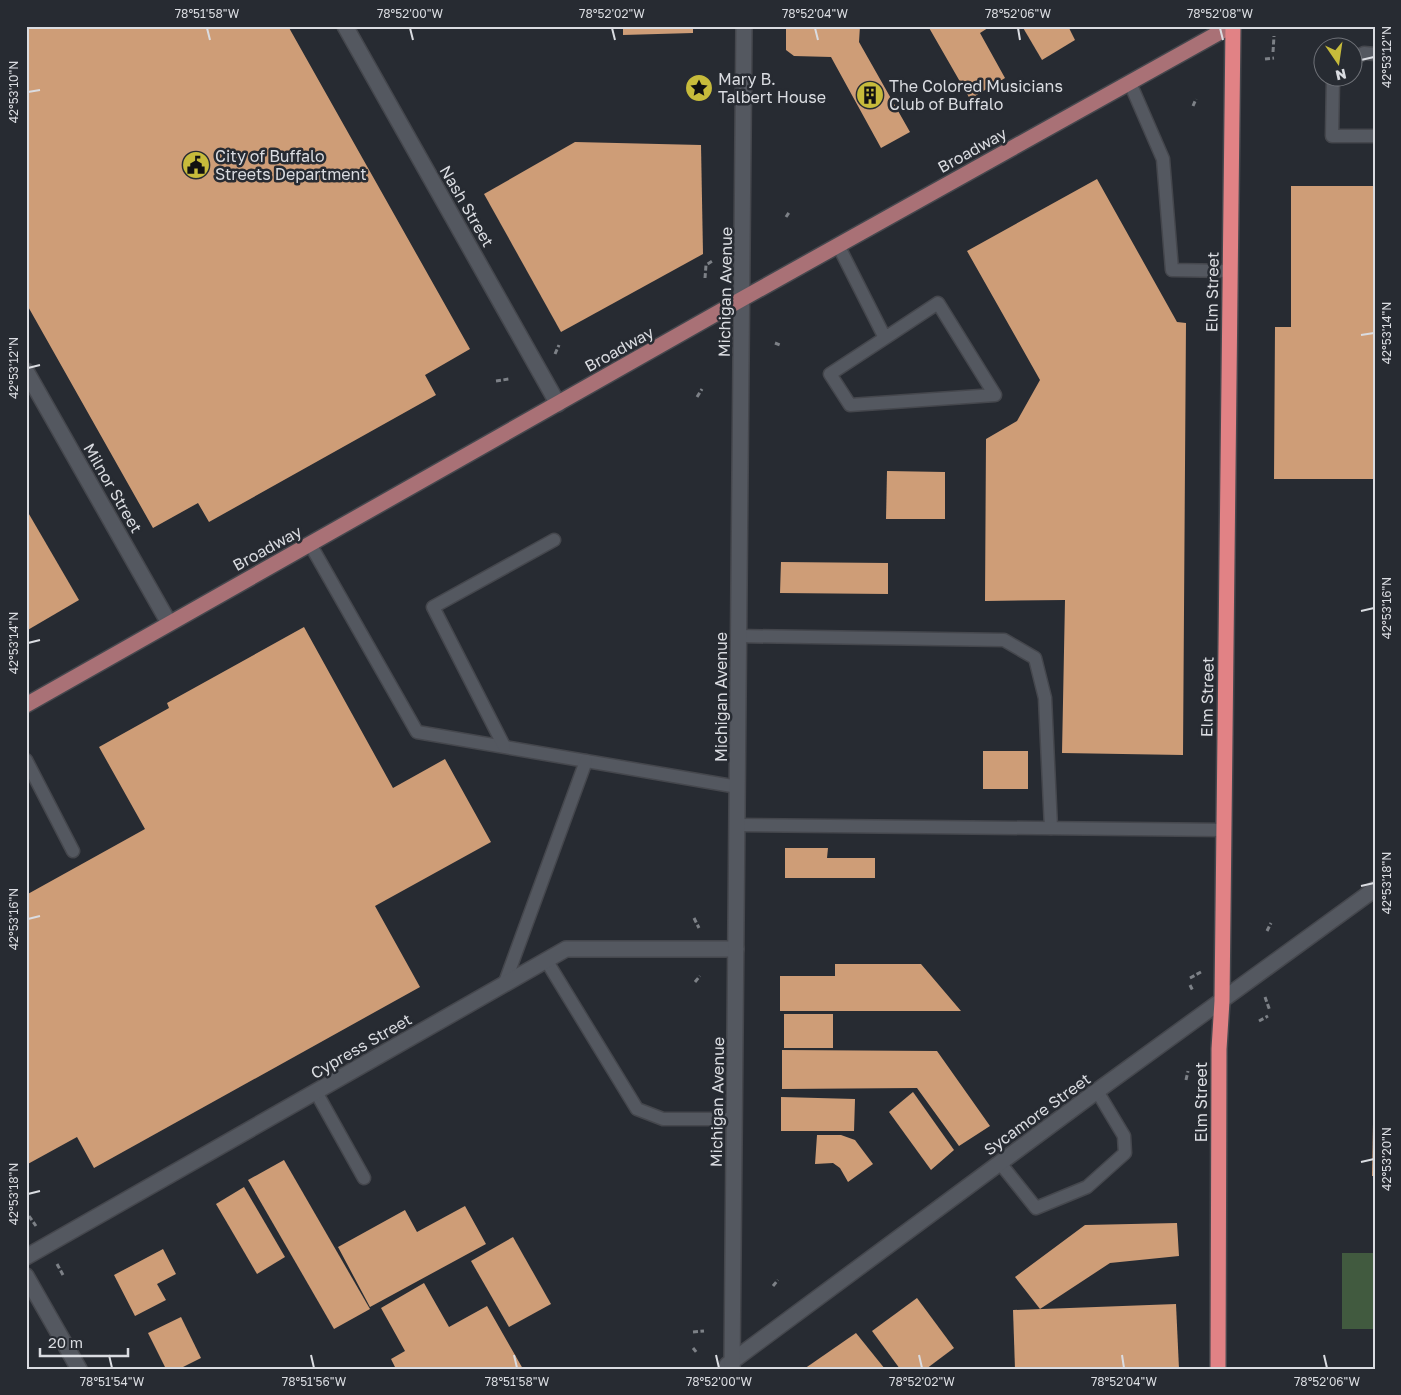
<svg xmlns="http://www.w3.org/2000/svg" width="1401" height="1395" font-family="'Golos Text',sans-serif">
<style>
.green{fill:#415a3f}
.building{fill:#ce9d77}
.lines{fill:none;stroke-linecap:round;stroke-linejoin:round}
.lane-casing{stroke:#45474d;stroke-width:15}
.street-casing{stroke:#45474d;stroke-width:18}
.secondary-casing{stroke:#45474d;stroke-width:18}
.primary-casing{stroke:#45474d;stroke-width:18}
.highway-casing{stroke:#45474d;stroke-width:18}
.path{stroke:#7d8187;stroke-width:3;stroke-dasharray:5 2.5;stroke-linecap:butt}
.lane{stroke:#545860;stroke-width:12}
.street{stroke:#545860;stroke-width:15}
.secondary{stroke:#545860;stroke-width:15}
.primary{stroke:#a97176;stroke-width:15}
.highway{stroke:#e18285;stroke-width:15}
.ticks{fill:none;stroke:#dadce1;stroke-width:2}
.labels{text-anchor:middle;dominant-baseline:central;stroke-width:5;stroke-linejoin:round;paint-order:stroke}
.poi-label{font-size:16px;fill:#dadce1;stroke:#272b32;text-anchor:start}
.street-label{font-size:16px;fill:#dadce1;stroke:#272b32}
.neatline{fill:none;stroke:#dadce1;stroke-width:2}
.ticks-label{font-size:12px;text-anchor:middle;fill:#dadce1}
</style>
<rect width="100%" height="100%" fill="#272b32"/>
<rect class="green" x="1342" y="1253" width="33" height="76"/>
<g class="building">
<polygon points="26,26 288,26 470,349 425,375 436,395 209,522 198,503 153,528 26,303"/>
<polygon points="623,26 693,26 693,33 623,35"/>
<polygon points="786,26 860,26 859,42 910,132 881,148 831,57 794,56 786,50"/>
<polygon points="928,26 991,26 980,33 1005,78 970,99"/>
<polygon points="1022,26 1068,26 1075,40 1042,60"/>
<polygon points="575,142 701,145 703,254 561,332 484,194"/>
<polygon points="1097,179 1177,322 1186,323 1183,755 1062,753 1065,600 985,601 986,439 1017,421 1040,380 967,251"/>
<polygon points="1291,186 1375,186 1375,479 1274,479 1275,327 1291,327"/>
<polygon points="887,471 945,472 945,519 886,519"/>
<polygon points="26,509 79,600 26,631"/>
<polygon points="781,562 888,563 888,594 780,593"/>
<polygon points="304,627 393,788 445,759 491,842 375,906 420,987 94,1168 77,1137 26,1165 26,895 145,829 99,747 169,708 167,703"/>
<rect x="983" y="751" width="45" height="38"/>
<polygon points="785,848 828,848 827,858 875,858 875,878 785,878"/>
<polygon points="835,964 921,964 961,1011 780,1011 780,976 835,976"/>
<rect x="784" y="1014" width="49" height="34"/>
<polygon points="782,1050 937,1051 990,1126 959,1146 917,1088 782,1089"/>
<polygon points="913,1092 954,1150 931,1170 889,1112"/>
<polygon points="781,1097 855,1099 854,1131 781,1131"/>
<polygon points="1373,1124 1375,1124 1375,1176 1372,1176"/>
<polygon points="817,1135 841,1135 855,1140 873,1164 848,1182 840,1168 833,1163 815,1164"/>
<polygon points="284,1160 370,1309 334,1329 248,1180"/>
<polygon points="244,1187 285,1257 257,1274 216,1204"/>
<polygon points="465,1206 486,1244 370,1307 338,1247 405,1210 417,1232"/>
<polygon points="1177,1223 1179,1256 1110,1263 1040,1309 1015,1277 1085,1225"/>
<polygon points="513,1237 551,1304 509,1327 471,1261"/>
<polygon points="163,1249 176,1274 157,1284 166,1300 135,1316 114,1275"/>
<polygon points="424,1283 449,1327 487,1306 523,1369 396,1369 391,1359 405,1351 381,1308"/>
<polygon points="917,1298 954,1348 926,1369 900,1369 872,1331"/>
<polygon points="1176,1304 1179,1369 1015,1369 1013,1310"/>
<polygon points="181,1317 201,1358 179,1369 166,1369 148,1333"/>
<polygon points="856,1333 885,1369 804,1369"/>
</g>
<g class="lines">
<g class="lane-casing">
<g id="lane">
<polyline points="1354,59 1364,53 1375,54"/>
<polyline points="1333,78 1332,136 1375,136"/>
<polyline points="1130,83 1163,159 1172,270 1230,271"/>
<polyline points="838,245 885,338 830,374 850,405 995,395 938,303 885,338"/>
<polyline points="310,544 417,732 738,787"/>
<polyline points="739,636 1004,640 1035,658 1045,698 1051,828"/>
<polyline points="504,746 433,607 554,540"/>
<polyline points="26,760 73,851"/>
<polyline points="737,825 1223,830"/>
<polyline points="546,960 637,1109 663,1119 734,1119"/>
<polyline points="504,985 586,761"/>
<polyline points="316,1092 364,1178"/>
<polyline points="1000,1163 1036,1208 1087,1187 1125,1153 1124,1136 1097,1091"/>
</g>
</g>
<g class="street-casing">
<g id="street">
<polyline points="345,26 558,404"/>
<polyline points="26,371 169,623"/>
<polyline points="26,1257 566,949 736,949"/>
<polyline points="26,1276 79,1369"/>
</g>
</g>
<g class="secondary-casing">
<g id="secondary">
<polyline points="727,1365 1097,1091 1375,889"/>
<polyline points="732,1369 744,26"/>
</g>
</g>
<g class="primary-casing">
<polyline id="primary" points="26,705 742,299 1231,26"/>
</g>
<g class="highway-casing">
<polyline id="highway" points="1218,1369 1219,1049 1222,1001 1233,26"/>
</g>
<g class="path">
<polyline points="1273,52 1274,36"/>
<polyline points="1265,59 1274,58"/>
<polyline points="1193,106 1196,99"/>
<polyline points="786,217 790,211"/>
<polyline points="705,278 706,265 714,260"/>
<polyline points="775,343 780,345"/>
<polyline points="555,354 559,345"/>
<polyline points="496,381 509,379"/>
<polyline points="697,397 702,389"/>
<polyline points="694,918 699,928"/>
<polyline points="1267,931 1271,923"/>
<polyline points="1190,978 1201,972"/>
<polyline points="695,982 700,976"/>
<polyline points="1190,985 1193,991"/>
<polyline points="1265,997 1270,1011"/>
<polyline points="1259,1021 1268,1016"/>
<polyline points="1186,1080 1188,1071"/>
<polyline points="29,1216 36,1226"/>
<polyline points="57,1264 63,1275"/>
<polyline points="773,1286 778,1280"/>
<polyline points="693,1332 704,1331"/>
<polyline points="693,1348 697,1353"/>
</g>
<use href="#lane" class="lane"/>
<use href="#street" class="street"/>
<use href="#secondary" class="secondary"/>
<use href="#primary" class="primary"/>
<use href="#highway" class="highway"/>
</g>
<path class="ticks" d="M207 28 210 40M410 28 413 40M612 28 615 40M815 28 818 40M1018 28 1020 40M1220 28 1223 40M1361 60 1374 57M28 92 40 90M1361 335 1374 333M28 368 40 365M1361 611 1374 608M28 643 40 640M1361 886 1374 883M28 919 40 916M1361 1162 1374 1159M28 1194 40 1191M109 1355 112 1368M311 1355 314 1368M514 1355 517 1368M716 1355 719 1368M919 1355 922 1368M1122 1355 1124 1368M1324 1355 1327 1368"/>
<defs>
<g id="sight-disc" transform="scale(1.4375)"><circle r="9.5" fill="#c7bb3b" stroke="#272b32"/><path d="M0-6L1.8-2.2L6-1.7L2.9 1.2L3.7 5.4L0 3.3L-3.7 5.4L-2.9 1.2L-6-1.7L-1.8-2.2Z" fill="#111"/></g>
<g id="building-disc" transform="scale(1.4375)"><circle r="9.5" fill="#c7bb3b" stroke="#272b32"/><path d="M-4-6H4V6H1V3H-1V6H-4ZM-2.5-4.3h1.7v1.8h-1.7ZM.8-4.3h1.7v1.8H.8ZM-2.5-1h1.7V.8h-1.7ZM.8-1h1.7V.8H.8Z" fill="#111"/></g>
<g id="civic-disc" transform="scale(1.4375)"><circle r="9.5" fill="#c7bb3b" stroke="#272b32"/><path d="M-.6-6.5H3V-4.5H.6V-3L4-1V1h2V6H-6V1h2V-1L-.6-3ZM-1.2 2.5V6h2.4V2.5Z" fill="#111"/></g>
</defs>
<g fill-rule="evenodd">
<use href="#sight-disc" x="699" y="88"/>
<use href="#building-disc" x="870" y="95"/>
<use href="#civic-disc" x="196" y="165"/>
</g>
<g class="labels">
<g class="poi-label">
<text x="718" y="79">Mary B.<tspan x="718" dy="18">Talbert House</tspan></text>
<text x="889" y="86">The Colored Musicians<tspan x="889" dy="18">Club of Buffalo</tspan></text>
<text x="215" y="156">City of Buffalo<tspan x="215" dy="18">Streets Department</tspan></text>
</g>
<g class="street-label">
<text transform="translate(972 150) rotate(-29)">Broadway</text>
<text transform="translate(467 206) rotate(60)">Nash Street</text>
<text transform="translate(725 292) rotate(-89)">Michigan Avenue</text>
<text transform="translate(1212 292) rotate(-89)">Elm Street</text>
<text transform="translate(619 349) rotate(-29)">Broadway</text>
<text transform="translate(113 488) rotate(60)">Milnor Street</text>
<text transform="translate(267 548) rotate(-29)">Broadway</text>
<text transform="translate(721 697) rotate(-90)">Michigan Avenue</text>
<text transform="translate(1207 697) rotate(-89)">Elm Street</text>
<text transform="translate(361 1046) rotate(-30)">Cypress Street</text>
<text transform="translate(717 1102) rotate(-89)">Michigan Avenue</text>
<text transform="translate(1201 1102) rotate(-90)">Elm Street</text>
<text transform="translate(1037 1114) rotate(-36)">Sycamore Street</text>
</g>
</g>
<rect width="1401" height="1395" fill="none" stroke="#272b32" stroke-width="55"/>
<g transform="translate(1338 62) rotate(167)"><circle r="24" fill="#272b32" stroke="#6f7278"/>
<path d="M0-4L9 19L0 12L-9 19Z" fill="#c7bb3b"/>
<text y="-8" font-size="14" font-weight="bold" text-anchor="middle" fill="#dadce1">N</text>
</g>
<path d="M40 1348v8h88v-8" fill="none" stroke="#dadce1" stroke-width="2.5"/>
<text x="48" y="1348" font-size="15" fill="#dadce1" stroke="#272b32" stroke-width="4" paint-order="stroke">20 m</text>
<rect x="28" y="28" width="1346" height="1340" class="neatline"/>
<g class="ticks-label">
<text x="207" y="18">78°51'58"W</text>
<text x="410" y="18">78°52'00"W</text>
<text x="612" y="18">78°52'02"W</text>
<text x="815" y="18">78°52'04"W</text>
<text x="1018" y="18">78°52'06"W</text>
<text x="1220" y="18">78°52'08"W</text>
<text transform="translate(1387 57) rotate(-90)" y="4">42°53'12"N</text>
<text transform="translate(14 92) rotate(-90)" y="4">42°53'10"N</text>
<text transform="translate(1387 333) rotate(-90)" y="4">42°53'14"N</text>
<text transform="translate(14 368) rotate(-90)" y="4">42°53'12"N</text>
<text transform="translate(1387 608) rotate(-90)" y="4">42°53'16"N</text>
<text transform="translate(14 643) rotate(-90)" y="4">42°53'14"N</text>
<text transform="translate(1387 883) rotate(-90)" y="4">42°53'18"N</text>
<text transform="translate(14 919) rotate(-90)" y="4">42°53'16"N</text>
<text transform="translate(1387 1159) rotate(-90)" y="4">42°53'20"N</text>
<text transform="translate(14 1194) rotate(-90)" y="4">42°53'18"N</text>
<text x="112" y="1386">78°51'54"W</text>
<text x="314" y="1386">78°51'56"W</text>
<text x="517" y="1386">78°51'58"W</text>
<text x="719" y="1386">78°52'00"W</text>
<text x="922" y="1386">78°52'02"W</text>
<text x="1124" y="1386">78°52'04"W</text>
<text x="1327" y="1386">78°52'06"W</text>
</g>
</svg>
